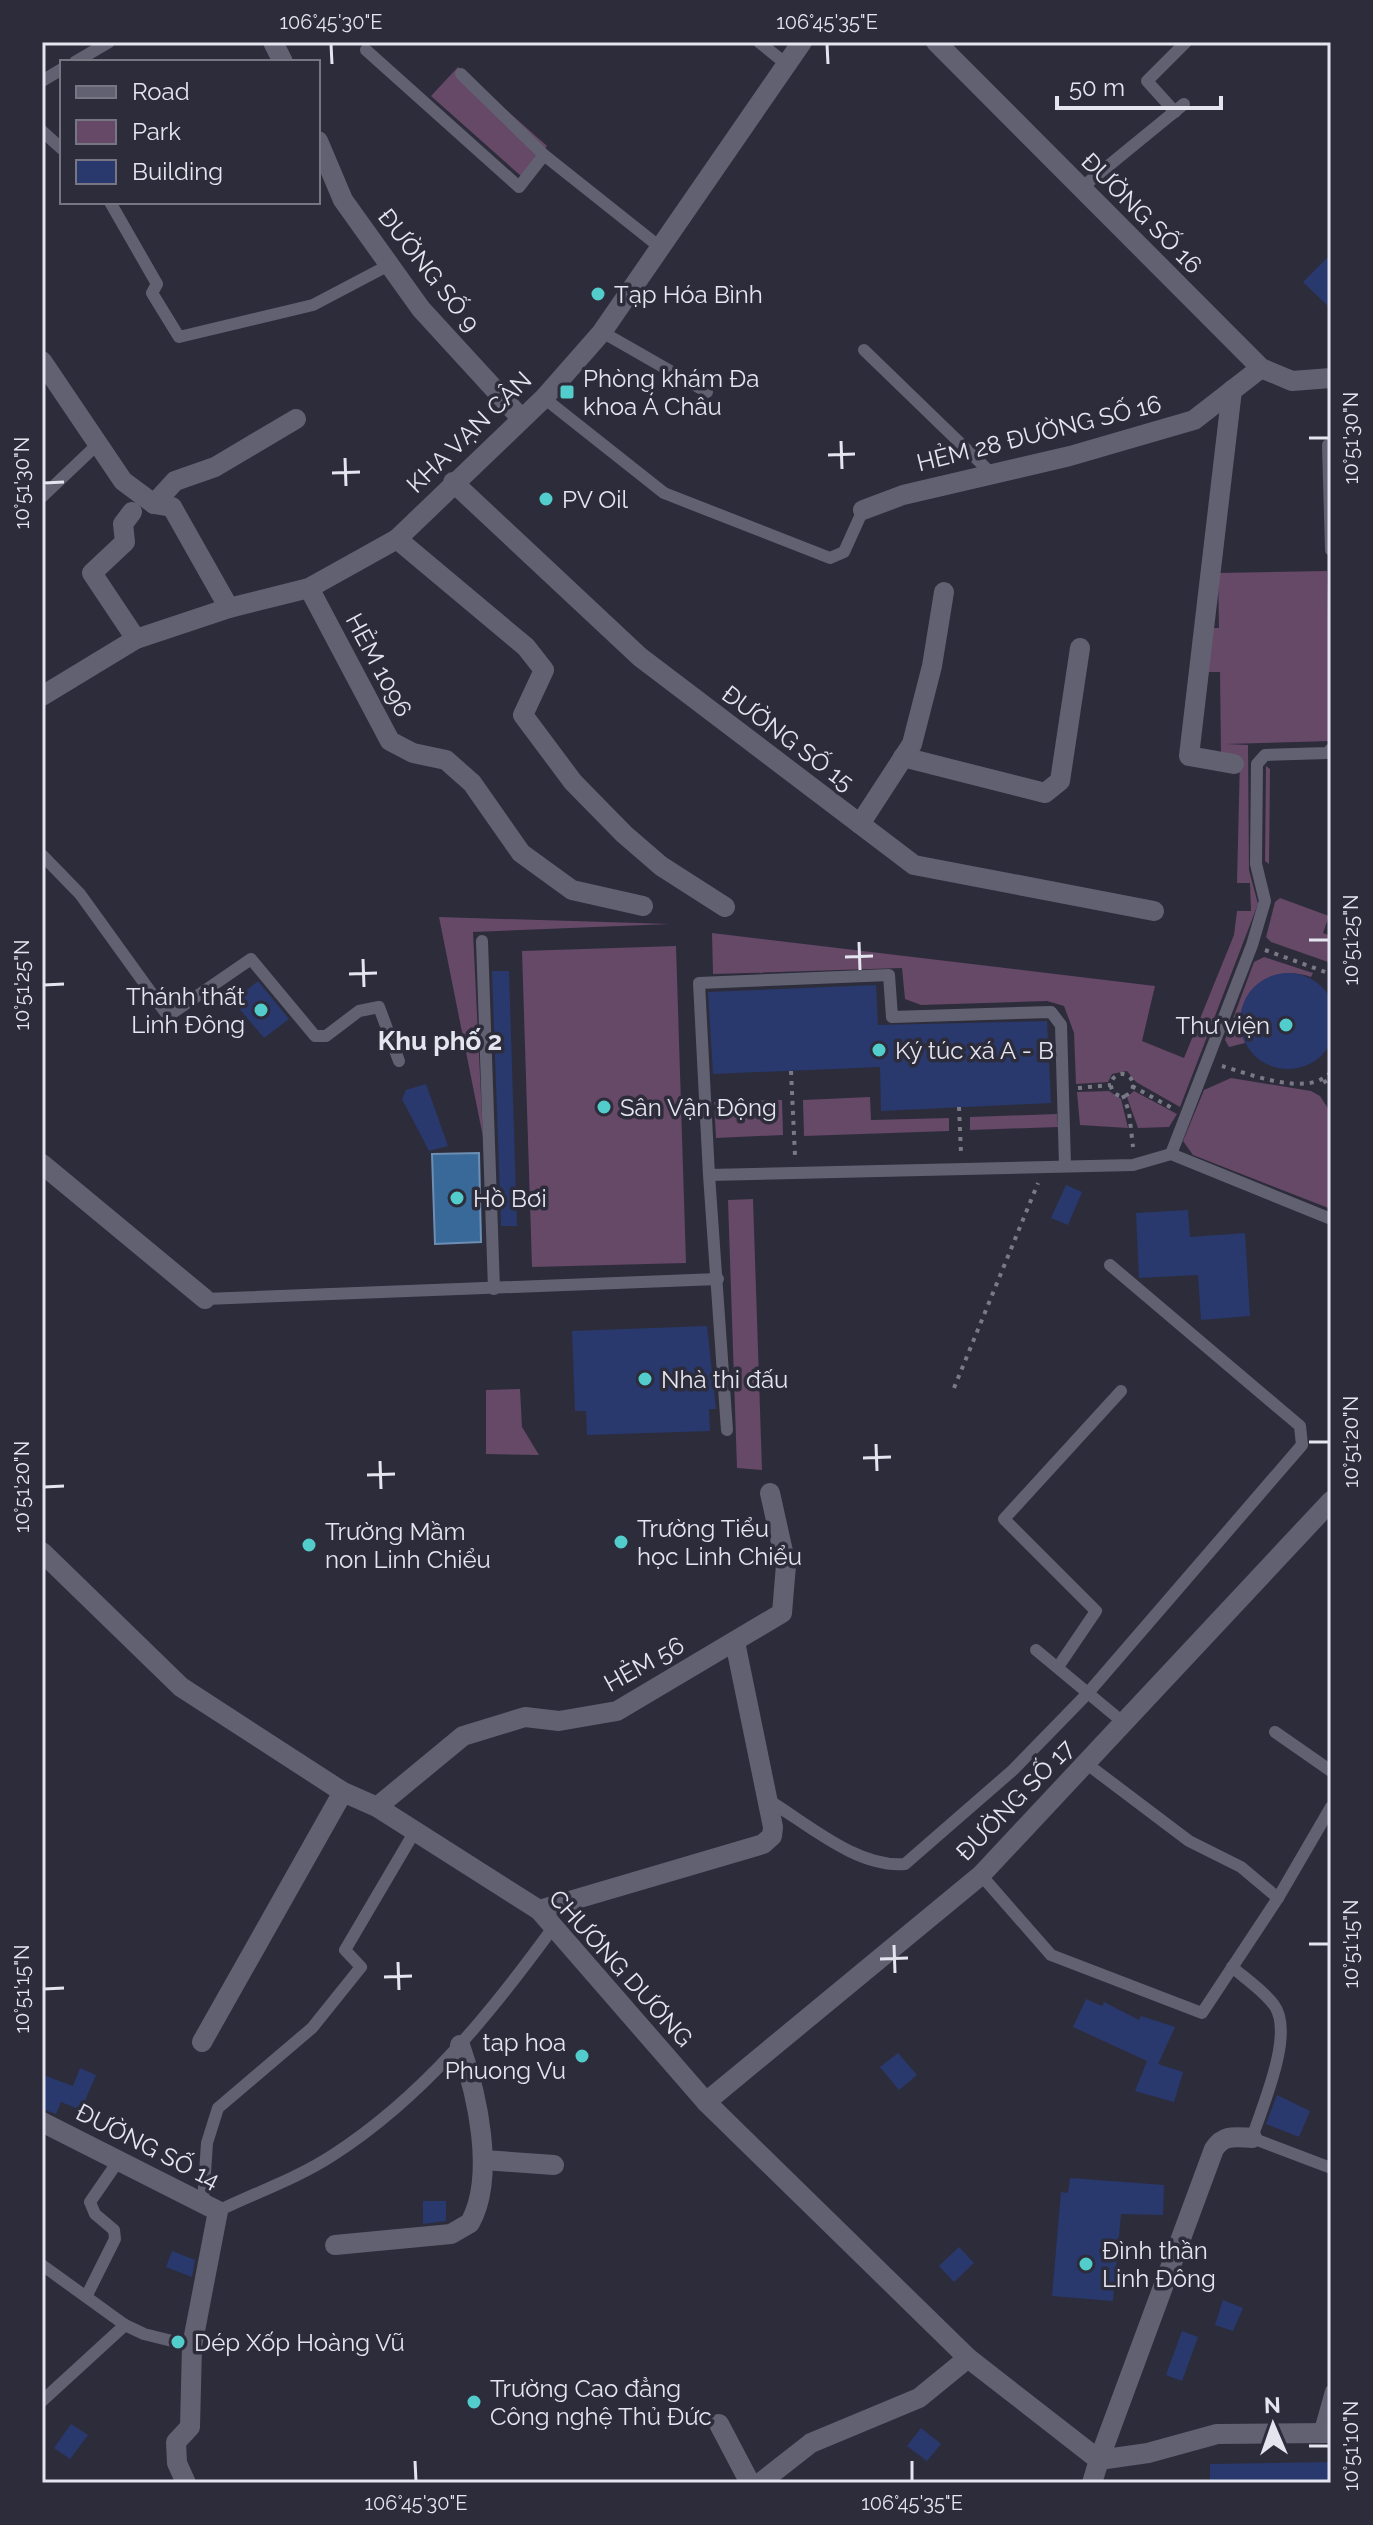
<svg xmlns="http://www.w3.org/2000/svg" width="1373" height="2525" font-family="Raleway,sans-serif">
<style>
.green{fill:#664867}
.water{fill:#396999;stroke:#6d8eb3;stroke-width:2}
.building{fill:#29396d}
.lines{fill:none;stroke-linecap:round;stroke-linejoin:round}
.path{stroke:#7a7a87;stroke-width:4;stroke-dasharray:4 6;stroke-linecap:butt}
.service{stroke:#626172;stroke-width:12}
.minor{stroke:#626172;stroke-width:20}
.tertiary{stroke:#626172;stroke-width:20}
.secondary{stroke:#626172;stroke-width:20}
.ticks{fill:none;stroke:#e5e5ef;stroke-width:3}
.poi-dot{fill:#53cdcb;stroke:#2d2c3b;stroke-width:3}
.labels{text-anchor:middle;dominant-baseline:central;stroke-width:7;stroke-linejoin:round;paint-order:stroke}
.street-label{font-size:24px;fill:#e5e5ef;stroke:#2d2c3b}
.poi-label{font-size:24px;fill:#e5e5ef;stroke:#2d2c3b;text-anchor:start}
.neighbourhood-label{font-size:26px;font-weight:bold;fill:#e5e5ef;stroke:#2d2c3b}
.neatline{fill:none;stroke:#e5e5ef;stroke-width:3}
.ticks-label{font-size:20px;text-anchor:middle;fill:#e5e5ef}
</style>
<rect width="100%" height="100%" fill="#2d2c3b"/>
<g class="green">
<polygon points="458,67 547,146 521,176 431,96"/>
<polygon points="1327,571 1331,741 1226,744 1248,745 1249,870 1258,904 1180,1107 1136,1082 1127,1071 1112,1074 1108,1082 1076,1084 1074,1033 1064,1006 1047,1001 921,1005 905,999 902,968 713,974 712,933 1155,986 1142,1041 1184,1058 1234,935 1237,911 1251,911 1250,883 1237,883 1240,758 1221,755 1220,672 1203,672 1209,628 1219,628 1218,573"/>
<polygon points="1266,766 1270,769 1269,864 1265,861"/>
<polygon points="1280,898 1329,916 1323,933 1331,936 1331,963 1271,942 1266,937 1275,902"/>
<polygon points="439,917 670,924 473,932 483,1137"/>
<polygon points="676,946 686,1263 532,1267 522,951"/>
<path d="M1264 957 1313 973 1311 977C1267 961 1230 998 1245 1043L1229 1047 1225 1040 1254 962Z"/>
<polygon points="1231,1078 1311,1091 1320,1096 1331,1113 1331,1209 1193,1155 1183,1141 1204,1090"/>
<polygon points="1109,1091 1121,1099 1128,1128 1080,1125 1077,1092"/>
<polygon points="1134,1091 1177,1114 1169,1127 1138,1128 1127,1097"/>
<polygon points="870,1097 871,1120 949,1118 949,1131 804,1136 803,1100"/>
<polygon points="782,1100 783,1135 716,1138 714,1102"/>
<polygon points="1057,1114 1058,1127 970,1130 970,1117"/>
<polygon points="753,1199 762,1470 737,1468 728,1200"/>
<polygon points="520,1389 522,1427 539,1455 486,1454 486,1390"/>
</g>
<polygon class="water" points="479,1153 481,1242 435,1244 432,1154"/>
<g class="building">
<polygon points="1331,254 1331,309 1303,282"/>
<polygon points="492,971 509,971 517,1226 501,1226"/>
<circle cx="1288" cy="1021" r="48"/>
<polygon points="258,981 289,1019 264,1038 233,1001"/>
<polygon points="876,985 878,1025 1047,1021 1051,1103 881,1111 880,1067 713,1074 708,992"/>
<polygon points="426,1084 448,1146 429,1151 402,1099 406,1090"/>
<polygon points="1066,1185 1082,1192 1068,1225 1051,1218"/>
<polygon points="1188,1210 1190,1237 1245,1233 1250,1316 1201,1320 1198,1275 1139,1278 1136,1213"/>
<polygon points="707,1326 716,1409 709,1409 710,1431 587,1435 586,1411 575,1411 572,1331"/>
<polygon points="1086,1999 1102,2006 1104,2002 1139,2020 1141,2016 1175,2027 1158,2064 1183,2072 1174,2102 1135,2091 1147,2061 1073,2027"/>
<polygon points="898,2053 917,2075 899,2090 880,2067"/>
<polygon points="80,2068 96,2075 81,2110 61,2102 56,2114 42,2109 46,2076 73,2086"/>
<polygon points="1277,2095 1310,2111 1299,2137 1266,2124"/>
<polygon points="1070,2178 1164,2185 1163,2215 1121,2214 1113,2301 1052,2296 1061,2192 1068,2193"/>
<polygon points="423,2201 446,2201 446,2221 423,2224"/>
<polygon points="959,2247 974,2263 954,2282 939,2266"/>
<polygon points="172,2251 195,2260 192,2277 166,2267"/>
<polygon points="1223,2300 1243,2308 1233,2331 1215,2325"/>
<polygon points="1182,2331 1198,2337 1182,2381 1166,2375"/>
<polygon points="71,2424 88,2435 70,2459 54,2448"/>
<polygon points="921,2428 941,2444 927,2461 907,2446"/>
<polygon points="1331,2462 1331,2480 1327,2483 1210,2483 1210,2464"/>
</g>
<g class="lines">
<g class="path">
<polyline points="1265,950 1331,974"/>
<path d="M1222 1066C1250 1074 1308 1098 1331 1072"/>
<polyline points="791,1071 795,1156"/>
<circle cx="1122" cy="1085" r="11"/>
<polyline points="1324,1080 1331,1091"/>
<polyline points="1132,1086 1172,1108"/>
<polyline points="1078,1088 1111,1085"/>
<polyline points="1123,1095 1129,1112 1133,1147"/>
<polyline points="959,1107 961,1153"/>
<polyline points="954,1388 1038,1183"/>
</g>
<g class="service">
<polyline points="759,42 785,63"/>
<polyline points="366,50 519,187 544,155 661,248"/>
<polyline points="75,62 109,42"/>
<polyline points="461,74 544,155"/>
<polyline points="42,81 62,69"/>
<polyline points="1175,112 1147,81 1186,42"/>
<polyline points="42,131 62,149"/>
<polyline points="1080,189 1184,104"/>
<polyline points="110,202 157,284 152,293 179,337 313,305 389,265"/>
<polyline points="602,332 707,392"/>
<polyline points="864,350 990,472"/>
<polyline points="544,398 664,493 830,558 844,552 863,510"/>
<polyline points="1331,445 1328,445 1331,550"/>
<polyline points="42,497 100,442"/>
<polyline points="42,855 80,894 168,1016 251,959 315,1036 326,1036 359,1011 379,1007 399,1061"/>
<polyline points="482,941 494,1289"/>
<polyline points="1171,1154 1252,945 1265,901 1256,864 1257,764 1265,755 1327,753 1331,749"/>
<polyline points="1065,1165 1061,1025 1051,1012 892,1017 889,975 699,983 709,1175 1133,1165 1171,1154 1331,1219"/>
<polyline points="709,1175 727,1430"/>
<polyline points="205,1299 718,1279"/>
<polyline points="1036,1650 1124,1723"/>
<polyline points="1058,1667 1096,1611 1004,1519 1121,1391"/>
<polyline points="1275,1732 1331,1771"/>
<polyline points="1087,1764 1189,1841 1241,1867 1278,1898"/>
<path d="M768 1800C808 1824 857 1868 905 1864L1013 1770 1088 1693 1302 1445 1300 1426 1110 1265"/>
<polyline points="981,1875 1051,1955 1202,2013 1278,1898 1331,1807"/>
<path d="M1232 1967C1246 1979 1264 1991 1274 2005 1295 2033 1262 2107 1252 2138L1331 2168"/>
<polyline points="203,2203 207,2143 218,2108 312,2028 361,1967 345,1950 415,1831"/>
<path d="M218 2211C255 2193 298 2178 333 2155 423 2097 490 2014 552 1929"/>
<polyline points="42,2265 125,2325 144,2334 192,2346"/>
<polyline points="87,2295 115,2239 114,2230 95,2214 90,2202 119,2160"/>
<polyline points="42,2401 125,2325"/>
<polyline points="1319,2434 1331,2391"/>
</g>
<g class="minor">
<polyline points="936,42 1261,368 1292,381 1331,378"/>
<polyline points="42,361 123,481 154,504 172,507 229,608"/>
<polyline points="1232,390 1189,756 1234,764"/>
<polyline points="453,482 640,657 914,865 1154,911"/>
<polyline points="154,504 175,481 215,467 296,419"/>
<polyline points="863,510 903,495 1070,456 1194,420 1261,368"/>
<polyline points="132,512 123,524 125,542 92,573 136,639"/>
<polyline points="397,539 526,647 544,670 523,715 573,782 624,834 661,866 725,907"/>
<polyline points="309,588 390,741 413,753 446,760 472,783 521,853 572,890 643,906"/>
<polyline points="903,757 1045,793 1060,781 1080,648"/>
<polyline points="860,824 912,744 932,666 944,592"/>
<polyline points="42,1164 205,1299"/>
<polyline points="377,1807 463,1736 525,1717 559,1721 617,1711 782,1613 786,1565 770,1493"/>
<polyline points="539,1910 763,1844 772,1836 773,1827 735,1642"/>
<polyline points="202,2042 343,1792"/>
<polyline points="42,2122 218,2211 192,2346 190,2427 176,2442 177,2463 186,2483"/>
<path d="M1252 2138C1235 2137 1224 2134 1214 2149L1099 2460 1148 2453 1217 2434 1331 2433"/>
<polyline points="484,2160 554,2165"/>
<path d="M335 2245 451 2234 470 2223C496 2176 477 2094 460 2045"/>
<polyline points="719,2424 750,2483"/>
<polyline points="760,2483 811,2443 919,2398 968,2358"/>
</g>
<g class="tertiary">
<polyline points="273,42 283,62"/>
<polyline points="318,141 343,200 421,309 520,417"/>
<polyline points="42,1552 181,1687 343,1792 377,1807 539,1910 706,2102 968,2358 1099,2460 1092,2483"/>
<polyline points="706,2102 981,1875 1331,1501"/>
</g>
<polyline class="secondary" points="42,696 136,639 229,608 309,588 397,539 544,398 602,332 802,42"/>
</g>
<path class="ticks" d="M331 44 332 64M827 44 828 64M1309 438H1329M841 441 842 469M828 455 855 454M345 458 346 486M332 473 360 472M44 483 64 482M1309 940H1329M859 942 860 970M845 957 873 956M363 959 364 987M349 974 377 973M44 985 64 984M1309 1442H1329M876 1444 877 1471M863 1458 891 1457M380 1461 381 1489M367 1475 395 1474M44 1487 64 1486M1309 1944H1329M894 1945 895 1973M880 1959 908 1958M398 1962 399 1990M384 1977 412 1976M44 1989 64 1988M1309 2446H1329M415 2461 416 2481M912 2461V2481"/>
<g class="poi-dot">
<circle cx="598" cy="294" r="8"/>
<rect x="559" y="384" width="16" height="16" rx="4"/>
<circle cx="546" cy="499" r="8"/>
<circle cx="261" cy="1010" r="8"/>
<circle cx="1286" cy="1025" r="8"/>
<circle cx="879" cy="1050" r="8"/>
<circle cx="604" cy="1107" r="8"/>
<circle cx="457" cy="1198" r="8"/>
<circle cx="645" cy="1379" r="8"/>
<circle cx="621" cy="1542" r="8"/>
<circle cx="309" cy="1545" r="8"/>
<circle cx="582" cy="2056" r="8"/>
<circle cx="1086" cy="2264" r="8"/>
<circle cx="178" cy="2342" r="8"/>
<circle cx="474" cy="2402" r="8"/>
</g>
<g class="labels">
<g class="street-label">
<text transform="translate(1142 213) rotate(45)">ĐƯỜNG SỐ 16</text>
<text transform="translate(429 270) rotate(52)">ĐƯỜNG SỐ 9</text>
<text transform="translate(469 432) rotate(-44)">KHA VẠN CÂN</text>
<text transform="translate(1039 433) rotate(-14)">HẺM 28 ĐƯỜNG SỐ 16</text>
<text transform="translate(379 665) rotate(62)">HẺM 1096</text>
<text transform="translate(788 738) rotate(37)">ĐƯỜNG SỐ 15</text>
<text transform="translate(644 1664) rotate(-29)">HẺM 56</text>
<text transform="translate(1015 1800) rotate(-46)">ĐƯỜNG SỐ 17</text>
<text transform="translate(621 1968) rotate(48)">CHƯƠNG DƯƠNG</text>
<text transform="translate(148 2146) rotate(27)">ĐƯỜNG SỐ 14</text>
</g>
<g class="poi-label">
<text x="614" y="294">Tạp Hóa Bình</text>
<text x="583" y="378">Phòng khám Đa<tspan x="583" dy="28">khoa Á Châu</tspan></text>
<text x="562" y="499">PV Oil</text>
<text x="245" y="996" text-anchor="end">Thánh thất<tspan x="245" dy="28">Linh Đông</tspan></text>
<text x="1270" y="1025" text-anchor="end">Thư viện</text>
<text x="895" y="1050">Ký túc xá A - B</text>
<text x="620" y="1107">Sân Vận Động</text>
<text x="473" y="1198">Hồ Bơi</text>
<text x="661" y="1379">Nhà thi đấu</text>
<text x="637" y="1528">Trường Tiểu<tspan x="637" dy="28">học Linh Chiểu</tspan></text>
<text x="325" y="1531">Trường Mầm<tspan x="325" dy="28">non Linh Chiểu</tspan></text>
<text x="566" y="2042" text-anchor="end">tap hoa<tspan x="566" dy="28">Phuong Vu</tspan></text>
<text x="1102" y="2250">Đình thần<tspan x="1102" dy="28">Linh Đông</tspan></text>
<text x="194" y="2342">Dép Xốp Hoàng Vũ</text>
<text x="490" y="2388">Trường Cao đẳng<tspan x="490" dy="28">Công nghệ Thủ Đức</tspan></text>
</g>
<g class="neighbourhood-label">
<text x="440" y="1041">Khu phố 2</text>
</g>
</g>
<rect width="1373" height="2525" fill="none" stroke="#2d2c3b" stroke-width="88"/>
<rect x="60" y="60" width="260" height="144" fill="#2d2c3b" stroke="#777683" stroke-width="2"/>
<rect x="76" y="86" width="40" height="12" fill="#626172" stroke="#777683" stroke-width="2"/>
<text x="132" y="100" font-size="24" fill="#e5e5ef">Road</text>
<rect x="76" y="120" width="40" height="24" fill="#664867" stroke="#777683" stroke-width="2"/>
<text x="132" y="140" font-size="24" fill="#e5e5ef">Park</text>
<rect x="76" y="160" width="40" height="24" fill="#29396d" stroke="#777683" stroke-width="2"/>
<text x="132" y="180" font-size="24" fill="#e5e5ef">Building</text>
<g transform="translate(1273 2425) rotate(358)" stroke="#2d2c3b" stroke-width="6" paint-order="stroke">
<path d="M0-6L14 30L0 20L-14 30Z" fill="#e5e5ef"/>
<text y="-12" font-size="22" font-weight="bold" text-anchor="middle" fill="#e5e5ef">N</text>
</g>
<path d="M1057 96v12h164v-12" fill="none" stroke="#e5e5ef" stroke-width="4"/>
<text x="1069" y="96" font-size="24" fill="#e5e5ef" stroke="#2d2c3b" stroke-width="6" paint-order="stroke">50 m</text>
<rect x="44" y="44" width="1285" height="2437" class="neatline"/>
<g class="ticks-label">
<text x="331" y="29">106°45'30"E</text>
<text x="827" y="29">106°45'35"E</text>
<text transform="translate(1351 438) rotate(-90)" y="7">10°51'30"N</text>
<text transform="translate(22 483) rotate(-90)" y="7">10°51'30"N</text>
<text transform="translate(1351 940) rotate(-90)" y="7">10°51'25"N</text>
<text transform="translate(22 985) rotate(-90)" y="7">10°51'25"N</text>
<text transform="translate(1351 1442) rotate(-90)" y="7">10°51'20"N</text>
<text transform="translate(22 1487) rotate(-90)" y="7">10°51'20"N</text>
<text transform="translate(1351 1944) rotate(-90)" y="7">10°51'15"N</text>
<text transform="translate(22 1989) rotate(-90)" y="7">10°51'15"N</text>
<text transform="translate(1351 2446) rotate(-90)" y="7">10°51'10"N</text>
<text x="416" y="2510">106°45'30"E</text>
<text x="912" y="2510">106°45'35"E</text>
</g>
</svg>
